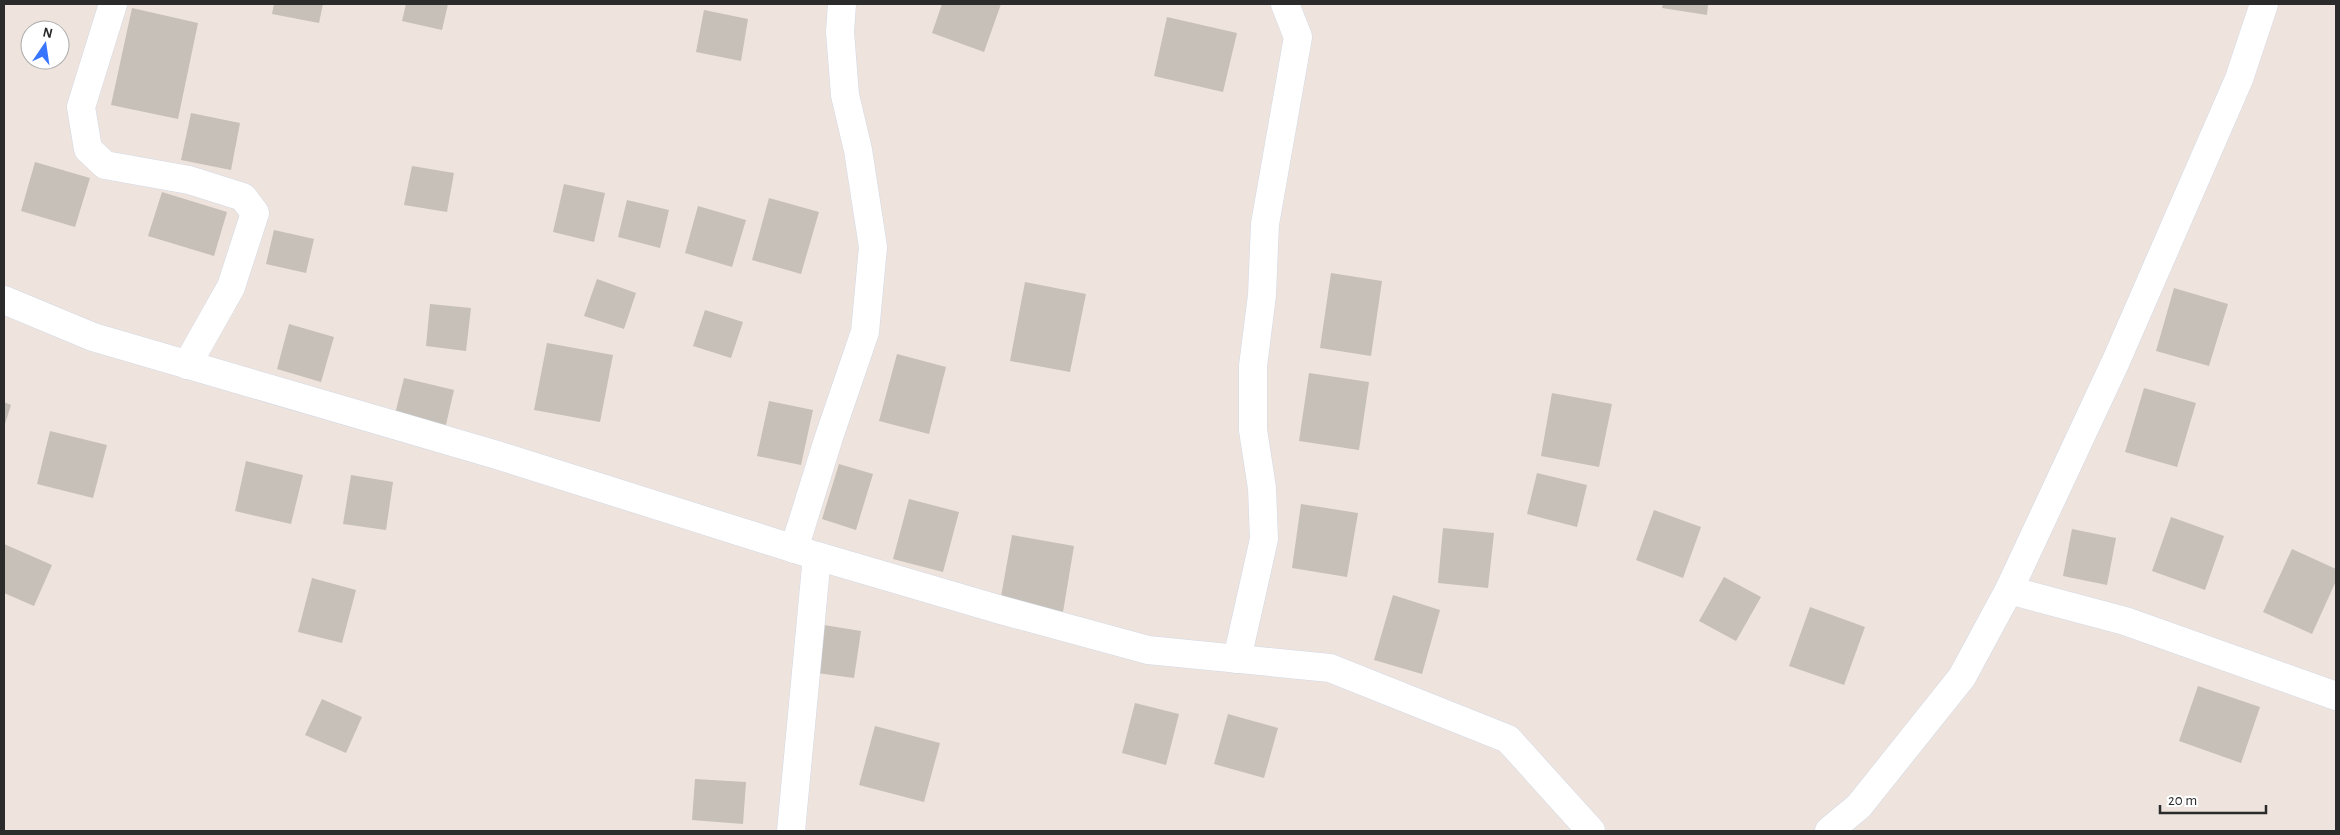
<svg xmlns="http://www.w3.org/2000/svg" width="2340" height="835" font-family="'Alegreya Sans',sans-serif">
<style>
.building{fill:#c6c0b8}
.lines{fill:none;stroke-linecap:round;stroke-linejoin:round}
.street-casing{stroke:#d2d8e5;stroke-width:29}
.street{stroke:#fff;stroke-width:28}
</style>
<rect width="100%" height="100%" fill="#eee4dd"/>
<g class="building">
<polygon points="274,4 323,4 319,23 272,14"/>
<polygon points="406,4 448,4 442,30 402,21"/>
<polygon points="942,4 1001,4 984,52 932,33"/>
<polygon points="1663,4 1708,4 1707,15 1662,8"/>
<polygon points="132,8 198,23 178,119 111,105"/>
<polygon points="704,10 748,19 741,61 696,52"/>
<polygon points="1167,17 1237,33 1223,92 1154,76"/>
<polygon points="191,113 240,123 231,170 181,160"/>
<polygon points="35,162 90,178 75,227 21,211"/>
<polygon points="412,166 454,173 447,212 404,205"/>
<polygon points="564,184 605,193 594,242 553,232"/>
<polygon points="162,192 227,212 214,256 148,236"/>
<polygon points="769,198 819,212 801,274 752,260"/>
<polygon points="627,200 669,210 660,248 618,237"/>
<polygon points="698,206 746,220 732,267 685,253"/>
<polygon points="274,230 314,239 306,273 266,264"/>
<polygon points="1331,273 1382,281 1371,356 1320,348"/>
<polygon points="597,279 636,293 624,329 584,316"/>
<polygon points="1025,282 1086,294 1070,372 1010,361"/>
<polygon points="2174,288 2228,304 2209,366 2156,351"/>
<polygon points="430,304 471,308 466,351 426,346"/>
<polygon points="705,310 743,322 731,358 693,346"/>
<polygon points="289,324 334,337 321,382 277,369"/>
<polygon points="547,343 613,355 600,422 534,410"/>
<polygon points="897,354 946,367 929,434 879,421"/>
<polygon points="1309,373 1369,382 1359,450 1299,441"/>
<polygon points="404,378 454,390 445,429 394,418"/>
<polygon points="2144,388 2196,403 2177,467 2125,452"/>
<polygon points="1552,393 1612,404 1599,467 1541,456"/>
<polygon points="769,401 813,410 801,465 757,456"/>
<polygon points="4,402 11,405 4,427"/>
<polygon points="50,431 107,445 93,498 37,484"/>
<polygon points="246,461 303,475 291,524 235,511"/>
<polygon points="839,464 873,474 856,530 822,519"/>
<polygon points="1537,473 1587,485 1577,527 1527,514"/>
<polygon points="351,475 393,482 386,530 343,524"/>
<polygon points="909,499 959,512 943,572 893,559"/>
<polygon points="1301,504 1358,513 1347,577 1292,568"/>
<polygon points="1654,510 1701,527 1683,578 1636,560"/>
<polygon points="2171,517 2224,536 2205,590 2152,571"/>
<polygon points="1443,528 1494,533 1488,588 1438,583"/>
<polygon points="2072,529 2116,538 2107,585 2063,576"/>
<polygon points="1012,535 1074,546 1063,612 1000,602"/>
<polygon points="4,544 52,565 34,606 4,593"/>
<polygon points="2292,549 2336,569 2336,581 2312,634 2263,612"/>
<polygon points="1724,577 1761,597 1736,641 1699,621"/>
<polygon points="312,578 356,590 342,643 298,632"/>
<polygon points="1393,595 1440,610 1422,674 1374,660"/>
<polygon points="1810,607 1865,627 1844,685 1789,666"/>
<polygon points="824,625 861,631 854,678 817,673"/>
<polygon points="2198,686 2260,707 2241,763 2179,741"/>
<polygon points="322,699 362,717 346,753 305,735"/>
<polygon points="1135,703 1179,714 1166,765 1122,753"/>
<polygon points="1228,714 1278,728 1264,778 1214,764"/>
<polygon points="875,726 940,743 924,802 859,785"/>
<polygon points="695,779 746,782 743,824 692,820"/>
</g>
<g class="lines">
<g class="street-casing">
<g id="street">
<polyline points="113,4 81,107 88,149 105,165 189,180 243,197 255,213 231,287 187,365"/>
<polyline points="4,300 93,337 497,455 817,556"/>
<polyline points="794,549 829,437 865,332 873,247 858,150 845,95 840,32 842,4"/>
<polyline points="2009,590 2125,621 2336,696"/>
<polyline points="1237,659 1264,539 1262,488 1253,430 1253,366 1262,295 1265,224 1298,37 1285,4"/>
<polyline points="791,831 817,556 1001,610 1148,650 1330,668 1508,739 1591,831"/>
<polyline points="1829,831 1859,806 1962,677 2009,590 2116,361 2239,79 2264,4"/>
</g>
</g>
<use href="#street" class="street"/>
</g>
<rect width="2340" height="835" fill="none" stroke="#2b2b2b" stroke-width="10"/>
<g transform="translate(45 45) rotate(13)"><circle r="24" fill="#ffffff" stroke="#aaaaaa"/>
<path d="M0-4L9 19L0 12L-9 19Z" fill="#3976ff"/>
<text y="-8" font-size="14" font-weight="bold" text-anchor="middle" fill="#2b2b2b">N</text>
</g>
<path d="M2160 805v8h106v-8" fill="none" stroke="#2b2b2b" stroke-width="2.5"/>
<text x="2168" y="805" font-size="15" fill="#2b2b2b" stroke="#ffffff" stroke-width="4" paint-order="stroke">20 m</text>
</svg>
